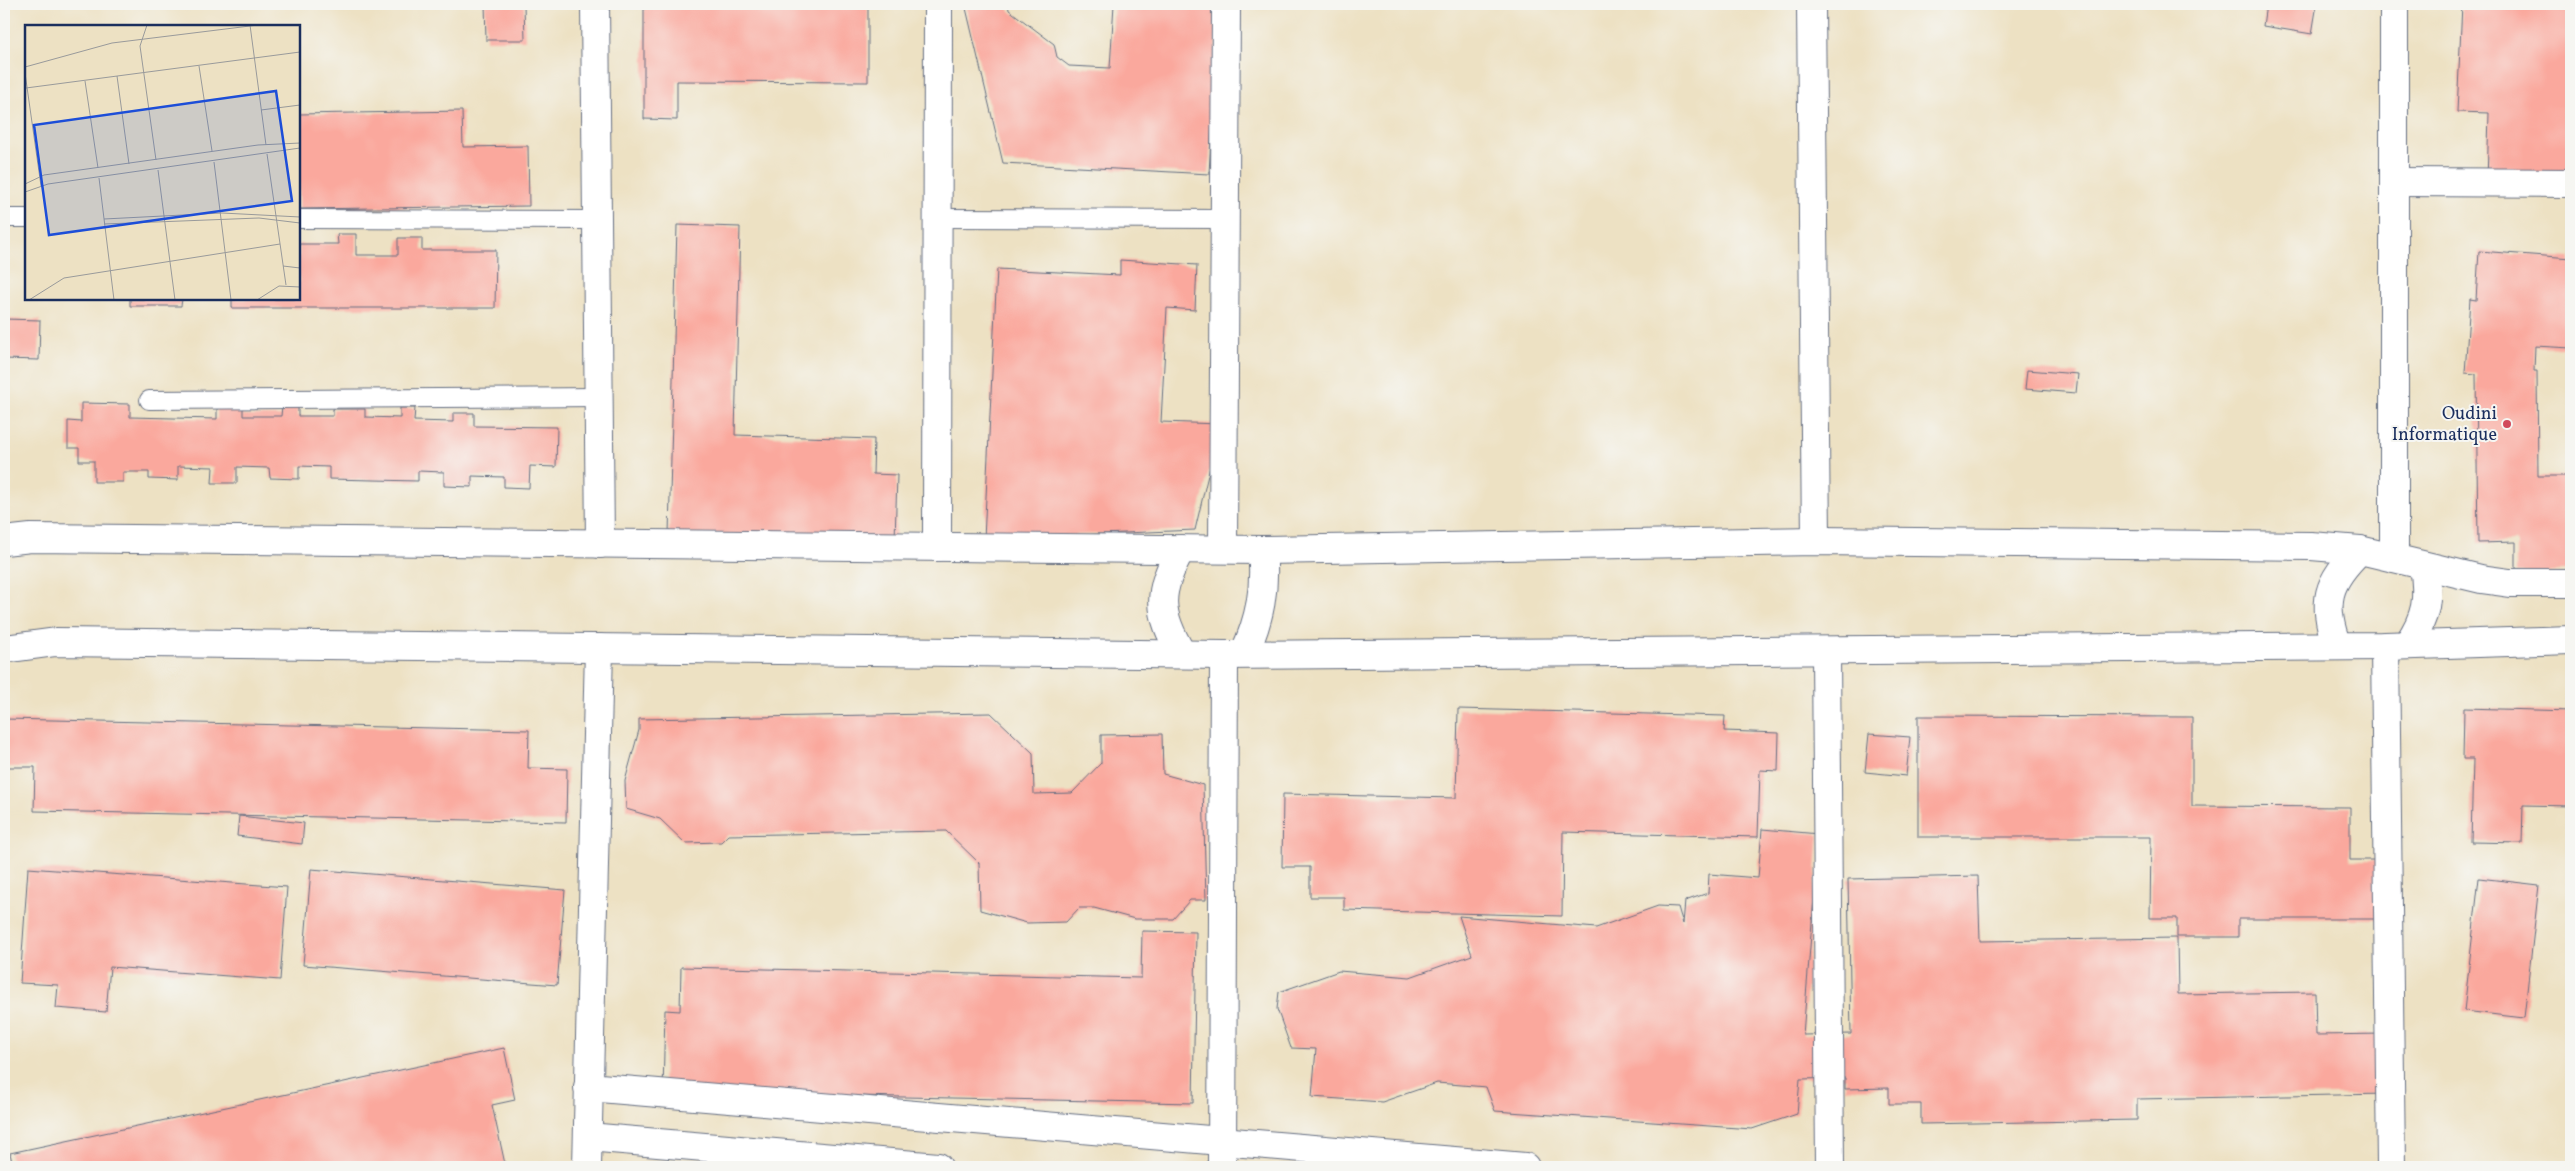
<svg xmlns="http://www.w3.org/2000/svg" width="2575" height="1171" font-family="Vollkorn,serif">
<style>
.building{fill:#faa89d}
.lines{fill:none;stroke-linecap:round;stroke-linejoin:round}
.lane-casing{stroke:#646d81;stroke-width:20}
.street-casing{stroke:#646d81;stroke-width:30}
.secondary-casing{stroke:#646d81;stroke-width:30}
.lane{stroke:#fff;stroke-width:18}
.street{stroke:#fff;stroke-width:28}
.secondary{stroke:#fff;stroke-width:28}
.poi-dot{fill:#d1495b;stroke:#f6f6f2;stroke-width:2}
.labels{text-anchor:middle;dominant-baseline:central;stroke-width:4;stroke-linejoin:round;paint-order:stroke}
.poi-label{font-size:18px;fill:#1b2f5e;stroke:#f6f6f2;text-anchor:end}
.inset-road{fill:none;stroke:#999a9b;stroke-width:1}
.view{fill:#1d4ed8;fill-opacity:0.15;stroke:#1d4ed8;stroke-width:2.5}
.inset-edge{fill:none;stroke:#1b2f5e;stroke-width:2.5}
</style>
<rect width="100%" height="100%" fill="#f6f6f2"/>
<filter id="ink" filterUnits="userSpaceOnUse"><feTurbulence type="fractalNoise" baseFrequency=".02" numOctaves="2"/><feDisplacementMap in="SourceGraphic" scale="10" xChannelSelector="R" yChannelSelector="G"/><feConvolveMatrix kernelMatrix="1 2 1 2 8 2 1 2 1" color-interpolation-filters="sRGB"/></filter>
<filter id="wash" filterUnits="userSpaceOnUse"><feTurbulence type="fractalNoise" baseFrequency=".0096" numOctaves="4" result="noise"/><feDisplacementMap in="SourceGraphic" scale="20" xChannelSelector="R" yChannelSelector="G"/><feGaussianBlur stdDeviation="1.12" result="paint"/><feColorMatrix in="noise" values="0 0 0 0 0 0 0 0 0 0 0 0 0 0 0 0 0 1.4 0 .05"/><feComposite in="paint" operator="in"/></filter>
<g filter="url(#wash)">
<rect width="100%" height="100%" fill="#ede1c3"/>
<g id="blocks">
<g class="building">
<polygon points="485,4 524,4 525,40 486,40"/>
<polygon points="644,4 868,4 868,82 677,81 677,120 644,119"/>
<polygon points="965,4 1008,4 1009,10 1054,44 1057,57 1069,66 1110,68 1114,4 1218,4 1209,174 1003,163"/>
<polygon points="2266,4 2317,4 2312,34 2263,26"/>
<polygon points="2462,4 2571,4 2571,185 2487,182 2489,113 2457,112"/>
<polygon points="462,111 463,147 528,146 529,206 299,209 299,114"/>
<polygon points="677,225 740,227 735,435 874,439 873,474 897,475 895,540 669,534"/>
<polygon points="337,234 356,234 356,255 398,255 398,238 422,238 422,250 496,250 495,308 232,308 232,299 299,299 299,244 338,244"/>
<polygon points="2479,251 2571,258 2571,348 2535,346 2534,371 2537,371 2538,476 2571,476 2571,572 2516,573 2516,542 2478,543 2476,374 2465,373 2470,299 2476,300"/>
<polygon points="1120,260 1197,265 1195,310 1167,308 1161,422 1220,424 1195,530 984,539 997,269 1120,275"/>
<polygon points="130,299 182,299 181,306 130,306"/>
<polygon points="4,319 40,320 39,360 4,359"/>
<polygon points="2027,370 2078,374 2076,393 2025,389"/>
<polygon points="81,403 130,404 130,417 217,419 217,405 243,406 243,416 281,416 282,406 298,406 298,416 333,416 333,409 365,409 365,417 400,418 400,408 415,408 414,421 453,422 453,413 474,413 474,426 557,427 556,467 530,466 529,488 504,487 504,477 472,476 472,487 444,486 444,472 418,471 418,481 329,479 329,467 299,466 299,479 270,478 269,468 237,467 237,483 212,483 213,467 178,466 178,480 149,479 149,472 123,472 123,482 94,482 94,461 79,461 79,448 68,448 68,421 81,422"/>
<polygon points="2464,708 2571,711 2571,806 2523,805 2522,843 2471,842 2473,759 2463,759"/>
<polygon points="1458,709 1725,716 1724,731 1779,733 1778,771 1760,770 1758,837 1563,832 1562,916 1344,910 1344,897 1310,897 1310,867 1282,867 1283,794 1456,798"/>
<polygon points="991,713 1033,753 1034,794 1072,793 1101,763 1101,735 1162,734 1163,774 1203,785 1206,900 1190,900 1173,919 1135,919 1094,908 1079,908 1066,922 1027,923 980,910 979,863 946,831 728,835 721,842 685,843 660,819 626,809 625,781 639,730 639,719"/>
<polygon points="1918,716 2192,717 2192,806 2350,807 2350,860 2387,860 2387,919 2238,919 2238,937 2177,937 2177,918 2150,918 2151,837 1918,837"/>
<polygon points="4,719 529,730 528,768 567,769 566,822 34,811 35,767 4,767"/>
<polygon points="1869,734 1910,737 1906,776 1865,772"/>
<polygon points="239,816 304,823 302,844 237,836"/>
<polygon points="1762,829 1819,834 1803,1035 1851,1034 1848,879 1978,876 1980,941 2177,938 2178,994 2315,992 2316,1035 2385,1034 2386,1094 2137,1099 2137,1120 1921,1124 1921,1104 1889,1104 1889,1088 1845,1089 1845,1078 1800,1079 1797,1114 1752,1129 1495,1111 1486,1087 1437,1083 1382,1102 1312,1097 1316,1049 1291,1048 1277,1009 1279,992 1339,971 1410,977 1472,955 1459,916 1596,928 1658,906 1678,907 1683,924 1685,901 1708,893 1709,874 1758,878"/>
<polygon points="28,868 287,887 280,980 110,967 106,1012 56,1008 58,985 20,983"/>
<polygon points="311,869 565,890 557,985 303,965"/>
<polygon points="2479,878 2539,885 2524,1018 2464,1011"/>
<polygon points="1142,931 1196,932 1193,1103 663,1092 665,1010 680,1011 681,967 1141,978"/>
<polygon points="504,1048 515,1100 492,1105 505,1164 492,1167 13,1167 10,1153"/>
</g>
</g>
</g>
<g filter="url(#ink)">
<use href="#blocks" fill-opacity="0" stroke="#646d81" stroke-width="1"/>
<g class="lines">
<g class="lane-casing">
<g id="lane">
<polyline points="4,218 26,218"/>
<polyline points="937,218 1225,219"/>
<polyline points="299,219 597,220"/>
<polyline points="149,400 599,397"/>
</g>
</g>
<g class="street-casing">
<g id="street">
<polyline points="595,4 600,544"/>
<polyline points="1811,4 1816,541"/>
<polyline points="2394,182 2571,183"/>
<polyline points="937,547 938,4"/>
<polyline points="1223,549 1226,4"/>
<polyline points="2385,646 2391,1167"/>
<polyline points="1826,652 1830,1167"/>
<polyline points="588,1087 1525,1167"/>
<polyline points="588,1137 938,1167"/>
<polyline points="587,1167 599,648"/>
<polyline points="1222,1167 1224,655"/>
</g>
</g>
<g class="secondary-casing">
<g id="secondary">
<polyline points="4,541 31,538 1262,550 1816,541 2311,546 2360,550 2481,579 2510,583 2571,583"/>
<path d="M1181 549C1157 592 1157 612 1182 654"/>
<polyline points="2394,558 2394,4"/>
<path d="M2408 644C2427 616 2429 599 2424 566"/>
<path d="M2337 646C2321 602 2327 582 2360 550"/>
<polyline points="4,649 56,642 1224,655 2385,646 2571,640"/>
<path d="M1244 654C1260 619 1266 588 1262 550"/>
</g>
</g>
<use href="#lane" class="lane"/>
<use href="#street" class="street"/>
<use href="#secondary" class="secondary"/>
</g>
</g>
<circle class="poi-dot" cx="2507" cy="424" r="5"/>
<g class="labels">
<g class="poi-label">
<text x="2497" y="414">Oudini<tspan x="2497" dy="21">Informatique</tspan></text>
</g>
</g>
<g transform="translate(25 25)">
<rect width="275" height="275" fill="#ede1c3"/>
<path class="inset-road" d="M122 0 115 21 131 135M225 0 241 120M174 41 187 126M0 42 87 18 233 0M0 48 16 161M92 51 104 139M60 56 73 143M1 63 275 27M236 85 275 80M242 129 261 260M189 137 206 275M133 145 150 275M74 153 89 275M0 159 19 150 233 120 275 118M0 167 23 159 275 123M79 194 197 188 275 192M79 199 234 193 275 198M258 241 275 243M4 275 39 253 255 219M232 275 254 261 275 262"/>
<path class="view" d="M251 66 267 176 24 210 9 100Z"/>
<rect width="275" height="275" class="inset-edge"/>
</g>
<rect width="2575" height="1171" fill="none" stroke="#f6f6f2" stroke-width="20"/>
</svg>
